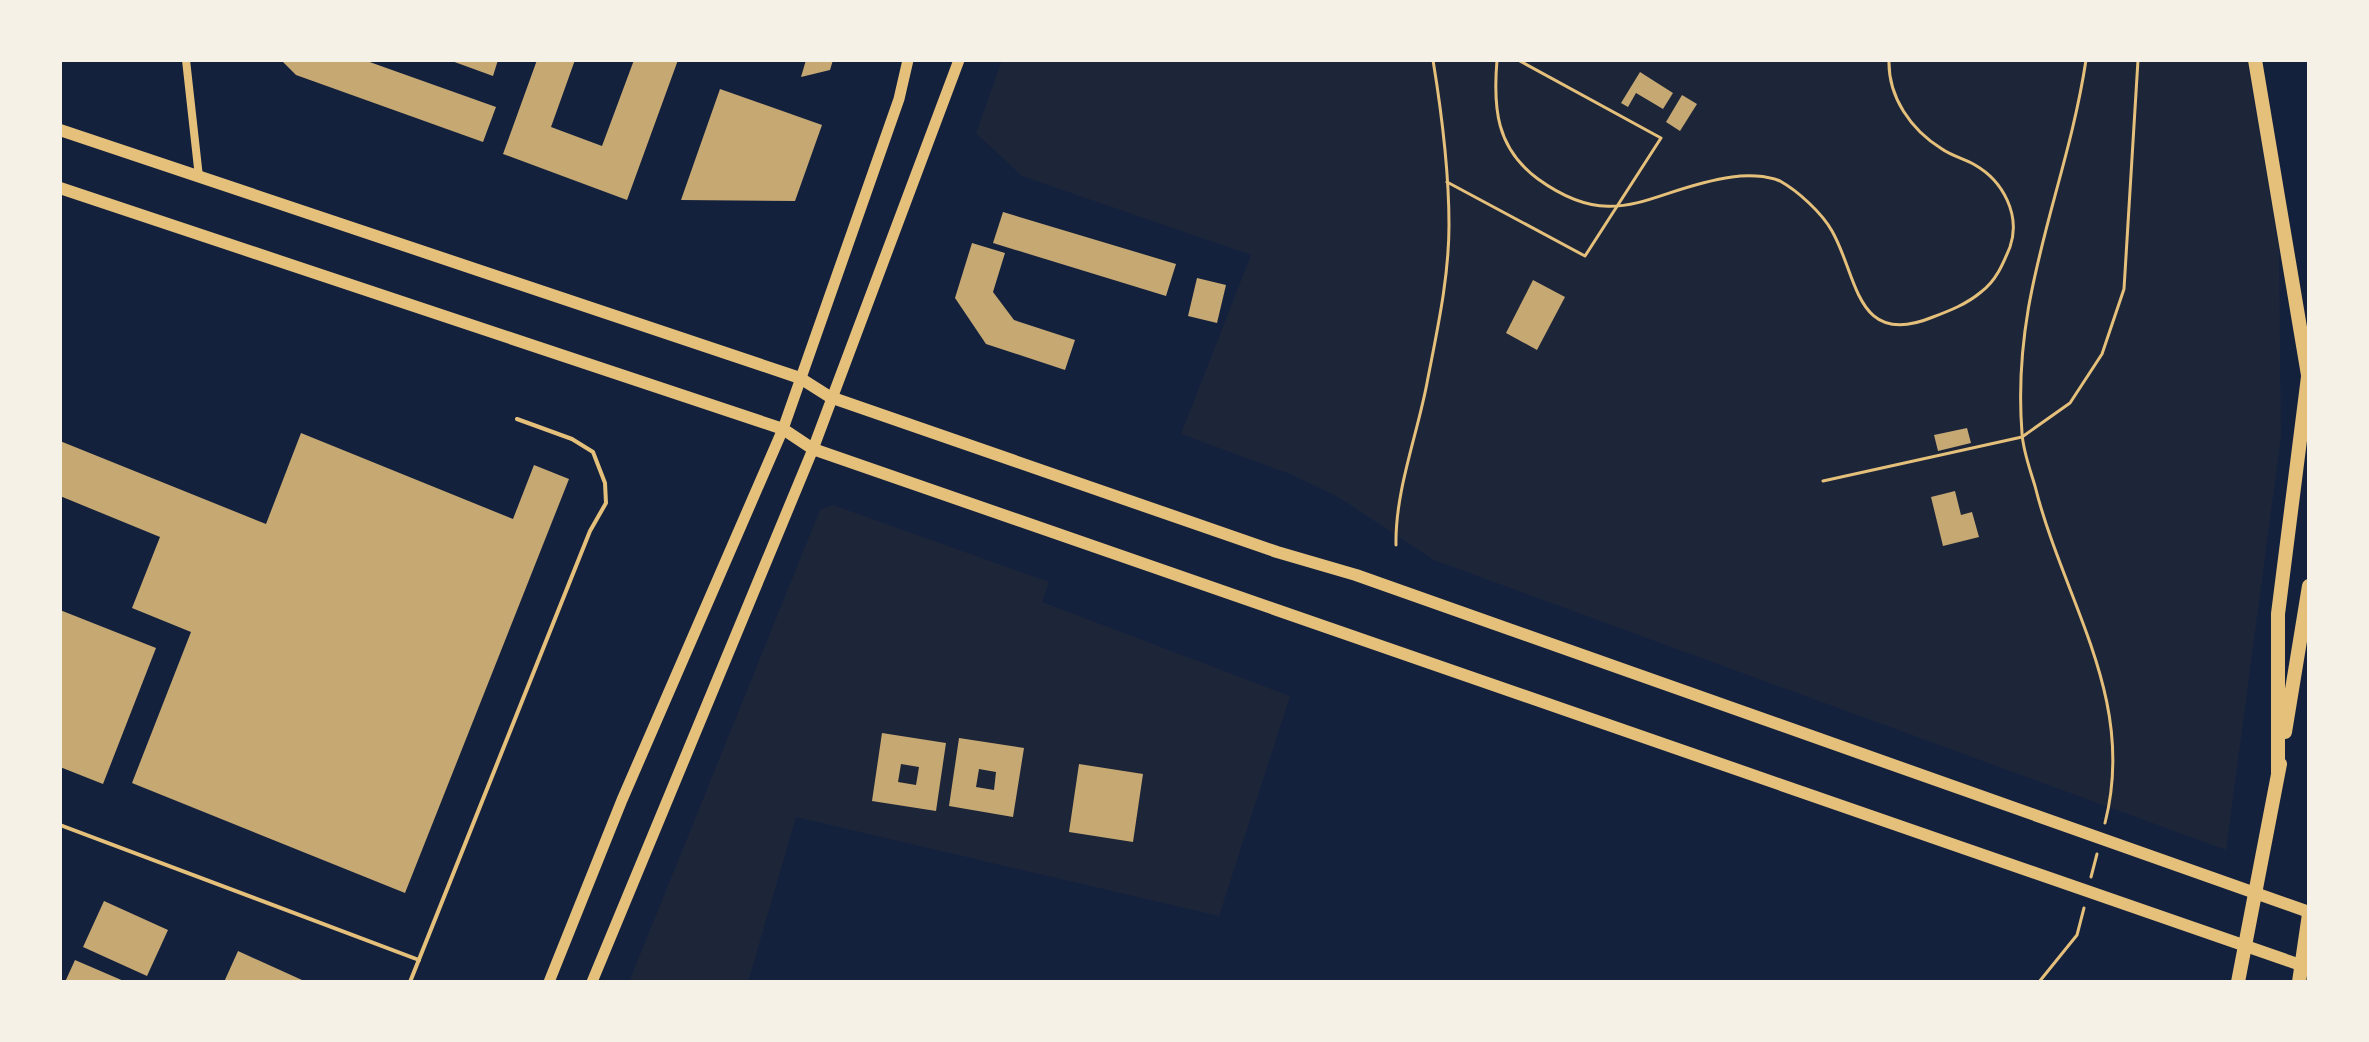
<svg xmlns="http://www.w3.org/2000/svg" width="2369" height="1042" font-family="'Sofia Sans Condensed',sans-serif">
<style>
.green{fill:#1d2539}
.building{fill:#c6a872;fill-rule:evenodd}
.lines{fill:none;stroke-linecap:round;stroke-linejoin:round}
.path{stroke:#e5c07b;stroke-width:3}
.service{stroke:#e5c07b;stroke-width:4}
.minor{stroke:#e5c07b;stroke-width:8}
.secondary{stroke:#e5c07b;stroke-width:11}
.primary{stroke:#e5c07b;stroke-width:12}
.motorway{stroke:#e5c07b;stroke-width:14}
</style>
<rect width="100%" height="100%" fill="#14213d"/>
<g class="green">
<polygon points="1002,60 2247,60 2279,249 2281,436 2226,850 1434,560 1338,497 1290,474 1181,434 1251,255 1022,176 976,133"/>
<polygon points="833,505 1049,582 1042,602 1290,696 1219,916 796,817 748,982 629,982 820,510"/>
</g>
<g class="building">
<polygon points="281,60 364,60 496,107 483,142 296,75"/>
<polygon points="449,60 498,60 493,76"/>
<polygon points="537,60 575,60 551,127 602,146 634,60 678,60 627,200 503,154"/>
<polygon points="806,60 833,60 830,70 801,77"/>
<polygon points="1640,72 1673,93 1663,109 1636,93 1628,107 1621,103"/>
<polygon points="720,89 822,125 795,201 681,200"/>
<polygon points="1682,95 1697,104 1680,131 1666,122"/>
<polygon points="1003,212 1176,264 1166,296 993,243"/>
<polygon points="972,243 1005,253 993,292 1014,320 1075,340 1065,370 986,344 955,298"/>
<polygon points="1197,278 1226,285 1217,323 1188,316"/>
<polygon points="1533,280 1565,297 1537,350 1506,333"/>
<polygon points="1967,428 1971,443 1938,451 1934,435"/>
<polygon points="301,433 513,519 534,465 569,479 405,893 132,783 191,632 132,608 160,537 60,496 60,441 266,524"/>
<polygon points="1955,491 1961,515 1972,512 1979,537 1943,546 1931,497"/>
<polygon points="60,610 156,648 103,784 60,767"/>
<path d="M882 733 946 743 936 811 872 801ZM901 764 919 767 916 785 898 782Z"/>
<path d="M959 738 1024 748 1013 817 949 806ZM979 769 996 772 994 790 976 787Z"/>
<polygon points="1079,764 1143,774 1133,842 1069,832"/>
<polygon points="104,901 168,930 147,976 83,947"/>
<polygon points="238,951 302,980 301,982 224,982"/>
<polygon points="75,960 126,982 65,982"/>
</g>
<g class="lines">
<g class="path">
<path d="M1497 60C1493 108 1496 148 1538 179 1617 236 1651 188 1732 177 1746 175 1766 175 1780 181 1798 191 1822 213 1832 231 1858 276 1855 349 1933 317 1949 311 1967 304 1981 292 1996 281 2003 264 2010 247 2021 215 2003 181 1975 165 1965 159 1952 156 1942 149 1911 130 1888 97 1889 60"/>
<path d="M2086 60C2066 192 2011 293 2022 433 2023 451 2030 469 2035 486 2064 602 2137 698 2105 823"/>
<polyline points="1447,182 1585,256 1661,138 1518,60"/>
<polyline points="1823,481 2022,437 2070,403 2102,354 2124,289 2138,60"/>
<path d="M1396 545C1395 491 1417 436 1427 383 1437 331 1449 278 1449 225 1449 169 1442 115 1433 60"/>
<polyline points="2091,877 2097,854"/>
<polyline points="2039,982 2077,935 2084,908"/>
</g>
<g class="service">
<polyline points="60,825 419,960"/>
<polyline points="410,982 590,531 606,503 605,483 593,452 572,439 517,419"/>
</g>
<polyline class="minor" points="186,60 199,177"/>
<g class="secondary">
<polyline points="549,982 622,800 783,429 899,99 908,60"/>
<polyline points="592,982 813,449 959,60"/>
</g>
<g class="primary">
<polyline points="60,130 800,378 830,397 1277,552 1356,575 2309,912"/>
<polyline points="60,188 783,429 813,449 2309,968"/>
</g>
<g class="motorway">
<polyline points="2255,60 2308,375"/>
<polyline points="2285,732 2309,586"/>
<polyline points="2278,772 2278,614 2309,369"/>
<polyline points="2238,982 2280,764"/>
<polyline points="2299,982 2309,914"/>
</g>
</g>
<rect width="2369" height="1042" fill="none" stroke="#f6f1e7" stroke-width="124"/>
</svg>
